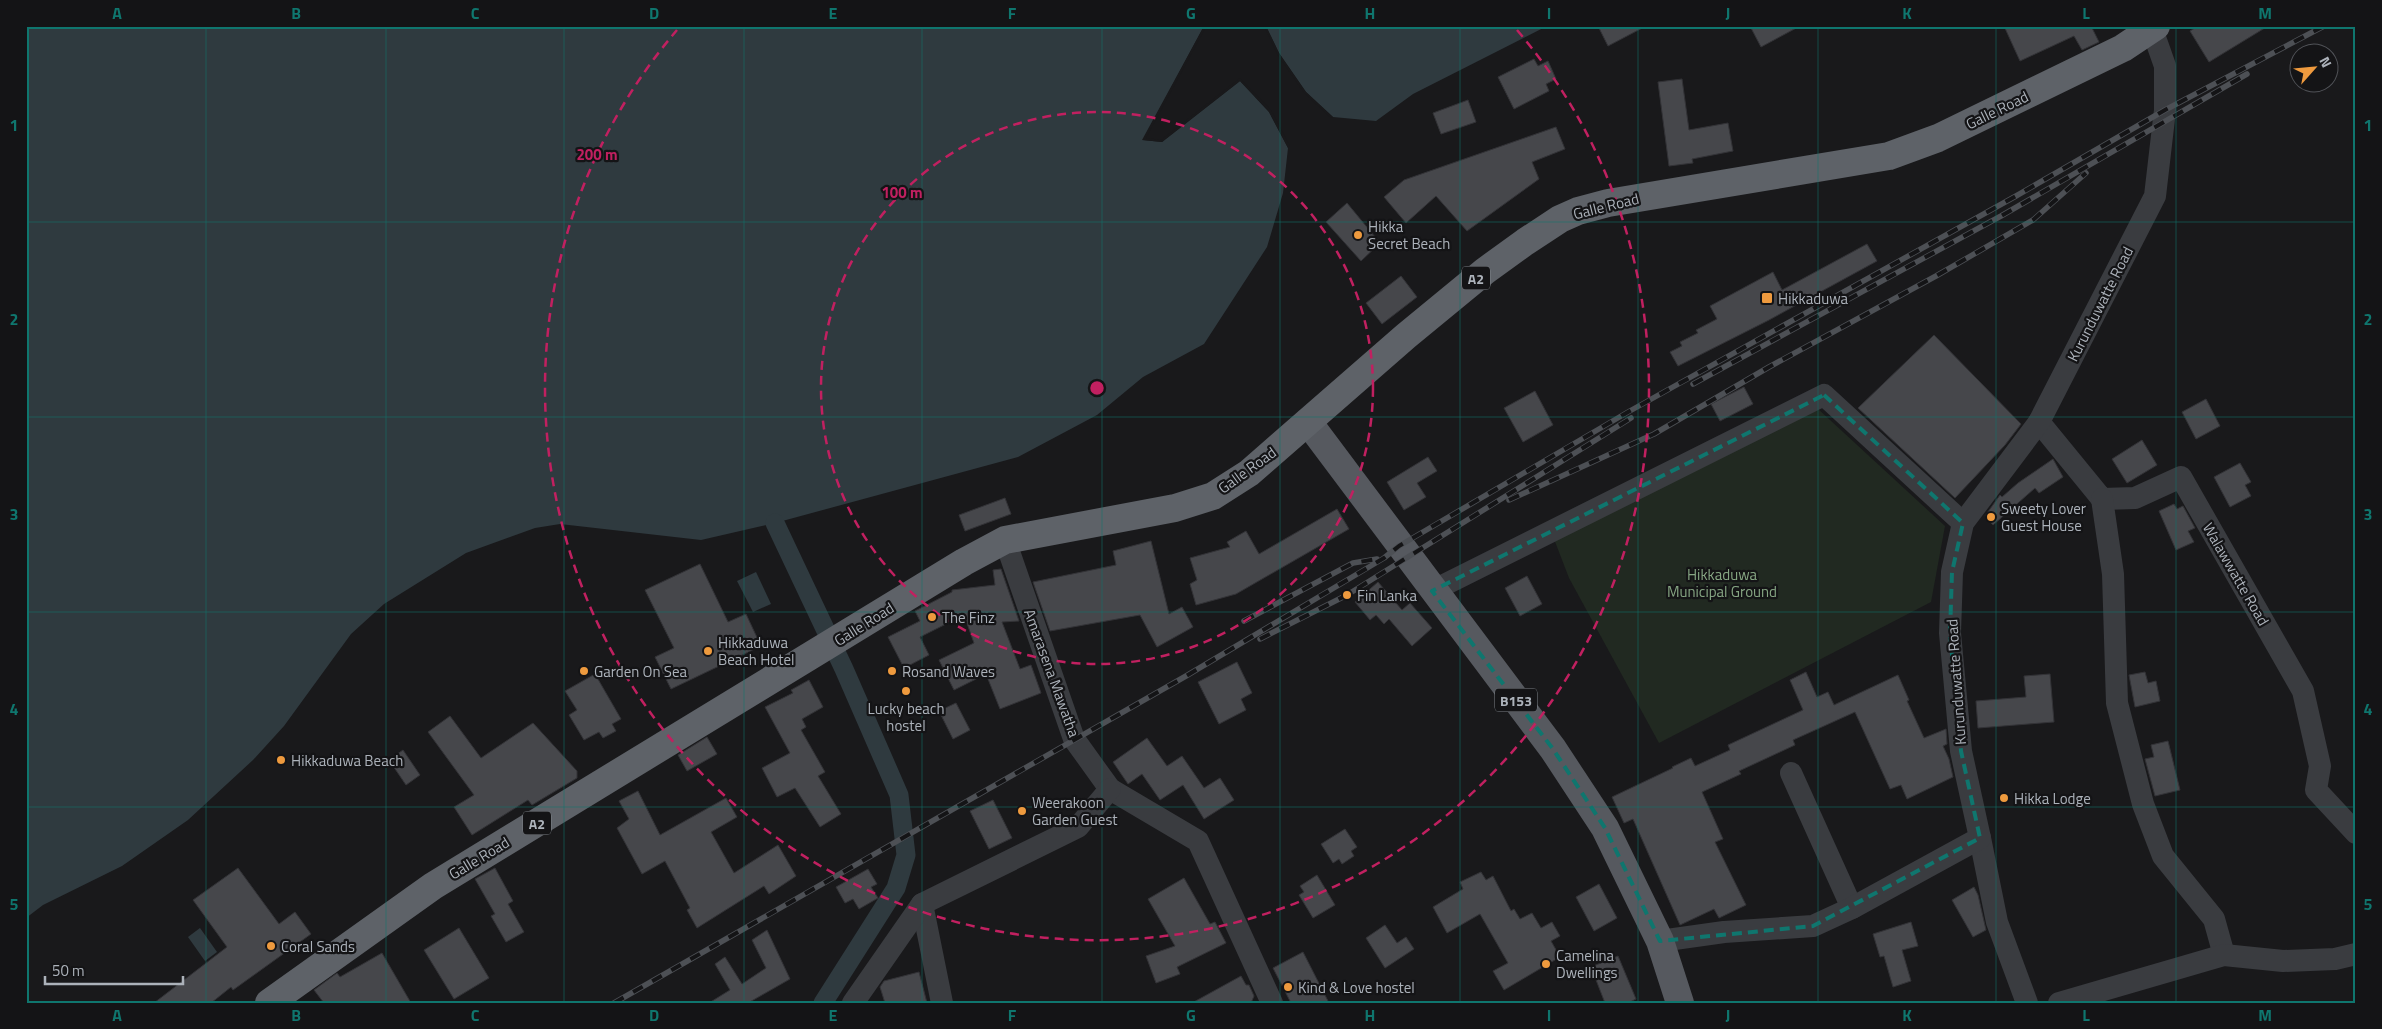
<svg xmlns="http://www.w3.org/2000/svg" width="2382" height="1029" font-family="'Titillium Web',sans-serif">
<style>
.green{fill:#212921}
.water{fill:#2f3a3f}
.pier{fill:#19191b}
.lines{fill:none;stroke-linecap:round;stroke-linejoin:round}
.canal{stroke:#2f3a3f;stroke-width:19}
.building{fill:#46474b;stroke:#333337}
.minor{stroke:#3a3c40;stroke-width:22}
.primary{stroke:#56595f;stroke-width:28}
.trunk{stroke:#5e6268;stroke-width:28}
.rail-casing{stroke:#4d5055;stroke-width:5.5}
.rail{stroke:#141416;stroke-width:4;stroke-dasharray:11;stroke-linecap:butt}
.marked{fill:none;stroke:#0f766e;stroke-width:4;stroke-dasharray:10 6;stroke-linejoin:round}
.grid{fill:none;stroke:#0f766e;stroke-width:1;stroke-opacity:0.55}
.ring{fill:none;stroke:#c12060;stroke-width:2.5;stroke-dasharray:9 6}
.poi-dot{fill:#ee9a3e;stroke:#141416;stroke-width:2}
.labels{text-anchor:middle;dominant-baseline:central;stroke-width:4.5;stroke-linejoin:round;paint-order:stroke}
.shield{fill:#141416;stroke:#7e8389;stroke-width:1}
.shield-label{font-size:14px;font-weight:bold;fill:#acb2ba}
.street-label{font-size:15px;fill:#acb2ba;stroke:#141416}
.poi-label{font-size:15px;fill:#acb2ba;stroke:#141416;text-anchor:start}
.park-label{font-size:15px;fill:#86a583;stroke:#141416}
.centre{fill:#c12060;stroke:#141416;stroke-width:2.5}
.ring-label{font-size:15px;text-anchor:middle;font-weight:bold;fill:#c12060;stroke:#141416;stroke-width:4.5;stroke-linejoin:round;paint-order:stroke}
.neatline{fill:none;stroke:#0f766e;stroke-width:2}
.grid-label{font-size:16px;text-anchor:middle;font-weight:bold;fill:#0f766e}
</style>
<rect width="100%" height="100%" fill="#19191b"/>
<polygon class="green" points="1817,408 1945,526 1931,602 1659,743 1569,578 1554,539"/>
<g class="water">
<polygon points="26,26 1204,26 1143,140 1162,142 1240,81 1269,112 1288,148 1283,193 1267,247 1204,344 1143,377 1097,415 1018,457 775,523 701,540 560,524 535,528 466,553 384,604 351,634 284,726 253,760 188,820 122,866 43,905 26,918"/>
<polygon points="1266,26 1547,26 1413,94 1376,121 1333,117 1306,92 1279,53"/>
<polygon points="756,572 771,604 753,612 737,581"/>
<polygon points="200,928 217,952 205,961 188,937"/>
</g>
<g class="pier">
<polygon points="1204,26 1206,27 1146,138 1161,140 1240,78 1271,110 1290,146 1288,148 1269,112 1240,81 1162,142 1142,140"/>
<polygon points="1264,26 1266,26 1279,53 1306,92 1333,117 1331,118 1304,93 1277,54"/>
</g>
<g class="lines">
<polyline class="canal" points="775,523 844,669 899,795 906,855 896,888 823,1003"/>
</g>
<g class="building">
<polygon points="1598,26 1646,26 1608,46"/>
<polygon points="1750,26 1800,26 1761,47"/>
<polygon points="2004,26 2095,26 2092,28 2099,42 2082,50 2074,36 2020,61"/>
<polygon points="2198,26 2268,26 2209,62 2190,31"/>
<polygon points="1534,59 1538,66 1548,61 1556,79 1546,84 1549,91 1514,109 1498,77"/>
<polygon points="1682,79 1689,130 1728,123 1733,151 1692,159 1693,163 1669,166 1658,82"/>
<polygon points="1468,100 1476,122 1441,134 1433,113"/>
<polygon points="1556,127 1565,149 1532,162 1539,179 1467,231 1436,196 1406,223 1384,197 1404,180"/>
<polygon points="1347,203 1380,243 1361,261 1326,222"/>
<polygon points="1867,244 1877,261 1769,320 1678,366 1670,352 1682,346 1680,342 1698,333 1696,330 1717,319 1710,306 1773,272 1782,290"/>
<polygon points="1401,276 1417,297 1382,324 1366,303"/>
<polygon points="1934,335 2021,424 2005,445 1955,498 1858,408"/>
<polygon points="1744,387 1753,404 1720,421 1711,404"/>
<polygon points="1535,391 1553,425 1523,442 1504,408"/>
<polygon points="2206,399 2220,426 2196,439 2182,412"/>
<polygon points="2142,440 2157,465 2127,483 2112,459"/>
<polygon points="1428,457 1437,471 1417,483 1426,497 1404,510 1387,482"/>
<polygon points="2053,459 2063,477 2039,493 2035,488 1993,525 1985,516 2000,495 2002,497 2018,483"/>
<polygon points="2240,463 2251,482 2245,485 2251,496 2230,507 2214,477"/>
<polygon points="1005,498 1011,514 965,531 959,515"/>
<polygon points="2174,504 2177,509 2183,506 2195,528 2188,531 2194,542 2176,550 2159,511"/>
<polygon points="1337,509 1349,529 1236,594 1196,605 1190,584 1197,580 1190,558 1230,547 1227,542 1246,531 1259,554"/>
<polygon points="1151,541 1169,614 1182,607 1193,627 1157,647 1140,615 1050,631 1033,582 1116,565 1113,551"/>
<polygon points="700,564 728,622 746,614 761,646 671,689 655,657 674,648 645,590"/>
<polygon points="1001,569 1019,621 1002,622 1020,669 1031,665 1041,693 1000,709 986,674 954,690 939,660 974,643 964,615 920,637 929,655 904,668 888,637 920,621 915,611 952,592 952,590 995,585 993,570"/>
<polygon points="1527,576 1542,604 1520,616 1505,588"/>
<polygon points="1378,582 1402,610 1410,603 1432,628 1412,646 1389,619 1384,624 1376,615 1370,620 1355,602"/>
<polygon points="1237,662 1252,693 1241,699 1246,710 1219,724 1198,682"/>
<polygon points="1806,672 1817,697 1828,692 1834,705 1898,675 1909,700 1907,701 1924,738 1946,729 1947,744 1943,746 1949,759 1953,777 1907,799 1901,785 1890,789 1855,712 1793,740 1795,745 1739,771 1741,774 1702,792 1723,839 1715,842 1746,905 1719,918 1714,909 1680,925 1633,819 1624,823 1612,797 1673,768 1672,767 1691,758 1695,766 1730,750 1728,745 1803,710 1790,680"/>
<polygon points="2145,672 2148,683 2156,681 2160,701 2135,707 2129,675"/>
<polygon points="595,674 621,719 612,724 616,731 603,738 599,732 584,740 569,715 577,710 565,691"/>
<polygon points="2050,674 2054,722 1978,728 1976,701 2026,697 2024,676"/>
<polygon points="809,680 823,707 802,719 806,727 801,730 825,772 818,776 841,814 820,827 795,788 777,797 762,768 790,753 765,707 793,693 791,690"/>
<polygon points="956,703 970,730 953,739 939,711"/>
<polygon points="450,716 481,758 533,723 577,771 577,778 532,805 528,800 472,835 454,807 474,795 428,732"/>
<polygon points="707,737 717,754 687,771 678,755"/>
<polygon points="1147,738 1167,766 1182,756 1204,788 1220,778 1234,800 1204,819 1183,785 1160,800 1142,774 1128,784 1113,762"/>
<polygon points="2168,741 2180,790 2155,796 2145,759 2154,757 2151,745"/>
<polygon points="403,750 420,775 406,785 389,760"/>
<polygon points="638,791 660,835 726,798 737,817 711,832 734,873 778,845 796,876 769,894 764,886 697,928 687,910 690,908 665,861 642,874 617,828 629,819 619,801"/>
<polygon points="993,800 1012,838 989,849 970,811"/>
<polygon points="1345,829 1357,847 1351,851 1354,856 1342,864 1339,859 1333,863 1321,844"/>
<polygon points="238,868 279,924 295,912 311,934 233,990 231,987 211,1003 154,1003 227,947 193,900"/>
<polygon points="495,868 513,901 508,904 524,932 506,942 491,916 495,914 475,879"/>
<polygon points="868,869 877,884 871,887 878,898 859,909 853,899 845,903 836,887"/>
<polygon points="1481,872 1486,880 1493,876 1511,911 1514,909 1520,919 1532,913 1541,928 1552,922 1560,936 1551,941 1560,957 1504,990 1493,971 1508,963 1480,914 1447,933 1433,907 1463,889 1460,882"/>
<polygon points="1317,875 1335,905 1313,918 1299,895 1304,892 1300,886"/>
<polygon points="1184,878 1210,924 1215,922 1226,943 1177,967 1180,974 1156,983 1146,956 1175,946 1148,899"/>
<polygon points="1599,884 1617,918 1594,931 1576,897"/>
<polygon points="1974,887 1978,895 1986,930 1973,937 1952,900"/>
<polygon points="1911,922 1918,946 1902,950 1911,981 1893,987 1884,956 1880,957 1873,934"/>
<polygon points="1385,925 1397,943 1406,937 1414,949 1385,968 1366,938"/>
<polygon points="459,928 489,978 454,999 424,950"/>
<polygon points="767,930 790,979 748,1003 709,1003 730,990 715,964 725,957 742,984 766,968 752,940"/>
<polygon points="1303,952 1329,1003 1291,1003 1273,968"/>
<polygon points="382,953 411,1003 324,1003 314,990 337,973 340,977"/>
<polygon points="1618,956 1636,999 1628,1003 1605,1003 1591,967"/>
<polygon points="919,972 927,1003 885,1003 880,987 884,981"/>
<polygon points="1241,976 1246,985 1249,985 1254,996 1251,1003 1192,1003"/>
</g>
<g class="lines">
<g class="minor">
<polyline points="2039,422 2102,499 2135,498 2181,477 2303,691 2320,766 2316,790 2356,833"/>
<polyline points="2102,499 2113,574 2117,703 2143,804 2163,856 2214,919 2224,955"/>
<polyline points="1005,540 1074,739 1110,789 1198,841 1272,1003"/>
<polyline points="1432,591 1824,395 1963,523"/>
<polyline points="1791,773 1852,908"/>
<polyline points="1980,838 1997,922 2027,1003"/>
<polyline points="922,904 942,1003"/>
<polyline points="1660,941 1724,932 1813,926 1852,908 1980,838 1961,751 1950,633 1952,572 1963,523 2039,422 2155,196 2165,110 2165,66 2152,29"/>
<polyline points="853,1003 922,904 1078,827 1110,789"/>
<polyline points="2059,1003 2224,955 2283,961 2335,959 2356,954"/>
</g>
<polyline class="primary" points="1308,422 1553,749 1605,828 1660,941 1680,1003"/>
<polyline class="trunk" points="269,1003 433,886 964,562 1005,540 1175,508 1213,496 1249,473 1406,336 1485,271 1525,242 1560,219 1578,211 1608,203 1889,156 1938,138 2123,48 2156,26"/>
<g class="rail-casing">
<g id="rail">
<polyline points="1693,384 2001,216 2247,74"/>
<polyline points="1509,500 1654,434 1769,367 1936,276 2033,220 2086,173"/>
<polyline points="1244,621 1353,563 1377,559"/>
<polyline points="1260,639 1347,595 1631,418"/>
<polyline points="614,1003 1186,676 1384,558 1399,546 1628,412 2016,196 2165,110 2324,26"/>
</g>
</g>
<use href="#rail" class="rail"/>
</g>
<path class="marked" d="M1824 395 1963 523 1952 572 1950 633 1961 751 1980 838 1813 926 1660 941 1605 828 1553 749 1432 591Z"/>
<path class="grid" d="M206 26V1003M386 26V1003M564 26V1003M744 26V1003M922 26V1003M1102 26V1003M1280 26V1003M1460 26V1003M1638 26V1003M1818 26V1003M1996 26V1003M2176 26V1003M26 222H2356M26 417H2356M26 612H2356M26 807H2356"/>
<g class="ring">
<circle cx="1097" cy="388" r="276"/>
<path d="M1517 30A552 552 0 1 1 677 30"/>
</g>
<g class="poi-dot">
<circle cx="1358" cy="235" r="5"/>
<rect x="1761" y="292" width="12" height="12" rx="2.5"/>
<circle cx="1991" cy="517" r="5"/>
<circle cx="1347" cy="595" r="5"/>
<circle cx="932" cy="617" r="5"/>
<circle cx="708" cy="651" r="5"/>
<circle cx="584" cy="671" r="5"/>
<circle cx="892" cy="671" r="5"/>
<circle cx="906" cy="691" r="5"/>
<circle cx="281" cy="760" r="5"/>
<circle cx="2004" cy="798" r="5"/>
<circle cx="1022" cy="811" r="5"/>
<circle cx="271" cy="946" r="5"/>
<circle cx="1546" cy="964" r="5"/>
<circle cx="1288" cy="987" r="5"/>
</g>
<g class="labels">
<g class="shield">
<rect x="1462" y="266.5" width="28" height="23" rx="4"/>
<rect x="1495" y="688.5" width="42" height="23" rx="4"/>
<rect x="523" y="811.5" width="28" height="23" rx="4"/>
</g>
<g class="shield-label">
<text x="1476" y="278">A2</text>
<text x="1516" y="700">B153</text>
<text x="537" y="823">A2</text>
</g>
<g class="street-label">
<text transform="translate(1997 110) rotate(-26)">Galle Road</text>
<text transform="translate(1606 206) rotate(-14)">Galle Road</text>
<text transform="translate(2100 304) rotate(-63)">Kurunduwatte Road</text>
<text transform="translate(1247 470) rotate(-36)">Galle Road</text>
<text transform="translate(2236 574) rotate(60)">Walawwatte Road</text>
<text transform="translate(864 624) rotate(-32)">Galle Road</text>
<text transform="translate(1052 673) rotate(70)">Amarasena Mawatha</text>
<text transform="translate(1956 682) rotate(-94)">Kurunduwatte Road</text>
<text transform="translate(479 858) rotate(-31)">Galle Road</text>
</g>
<g class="poi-label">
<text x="1368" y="226">Hikka<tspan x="1368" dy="17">Secret Beach</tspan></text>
<text x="1778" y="298">Hikkaduwa</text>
<text x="2001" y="508">Sweety Lover<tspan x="2001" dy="17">Guest House</tspan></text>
<text x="1357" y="595">Fin Lanka</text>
<text x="942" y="617">The Finz</text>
<text x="718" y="642">Hikkaduwa<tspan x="718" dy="17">Beach Hotel</tspan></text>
<text x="594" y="671">Garden On Sea</text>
<text x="902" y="671">Rosand Waves</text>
<text x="906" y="708" text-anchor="middle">Lucky beach<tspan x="906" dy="17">hostel</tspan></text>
<text x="291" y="760">Hikkaduwa Beach</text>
<text x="2014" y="798">Hikka Lodge</text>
<text x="1032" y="802">Weerakoon<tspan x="1032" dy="17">Garden Guest</tspan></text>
<text x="281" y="946">Coral Sands</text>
<text x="1556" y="955">Camelina<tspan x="1556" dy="17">Dwellings</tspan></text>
<text x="1298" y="987">Kind &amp; Love hostel</text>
</g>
<g class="park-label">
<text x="1722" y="574">Hikkaduwa<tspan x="1722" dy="17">Municipal Ground</tspan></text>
</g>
</g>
<circle cx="1097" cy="388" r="8" class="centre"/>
<g class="ring-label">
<text x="597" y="160">200 m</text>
<text x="902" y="198">100 m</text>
</g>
<rect width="2382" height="1029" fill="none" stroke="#141416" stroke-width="55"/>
<g transform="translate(2314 68) rotate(63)"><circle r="24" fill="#141416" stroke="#515358"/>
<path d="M0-4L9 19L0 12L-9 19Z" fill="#ee9a3e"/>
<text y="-8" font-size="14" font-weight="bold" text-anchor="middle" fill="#acb2ba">N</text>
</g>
<path d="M45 976v8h138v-8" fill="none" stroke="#acb2ba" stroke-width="2.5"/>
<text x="52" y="976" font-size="15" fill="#acb2ba" stroke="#141416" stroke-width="4" paint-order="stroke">50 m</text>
<rect x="28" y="28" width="2326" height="974" class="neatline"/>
<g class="grid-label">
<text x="117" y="19">A</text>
<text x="296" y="19">B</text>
<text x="475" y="19">C</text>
<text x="654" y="19">D</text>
<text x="833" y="19">E</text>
<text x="1012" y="19">F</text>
<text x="1191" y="19">G</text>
<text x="1370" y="19">H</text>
<text x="1549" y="19">I</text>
<text x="1728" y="19">J</text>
<text x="1907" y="19">K</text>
<text x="2086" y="19">L</text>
<text x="2265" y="19">M</text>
<text x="14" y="131">1</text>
<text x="2368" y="131">1</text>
<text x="14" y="325">2</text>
<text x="2368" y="325">2</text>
<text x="14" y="520">3</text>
<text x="2368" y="520">3</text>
<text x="14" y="715">4</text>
<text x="2368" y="715">4</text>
<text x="14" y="910">5</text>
<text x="2368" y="910">5</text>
<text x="117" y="1021">A</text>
<text x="296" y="1021">B</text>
<text x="475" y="1021">C</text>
<text x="654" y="1021">D</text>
<text x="833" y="1021">E</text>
<text x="1012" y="1021">F</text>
<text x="1191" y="1021">G</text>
<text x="1370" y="1021">H</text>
<text x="1549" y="1021">I</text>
<text x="1728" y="1021">J</text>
<text x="1907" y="1021">K</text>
<text x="2086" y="1021">L</text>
<text x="2265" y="1021">M</text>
</g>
</svg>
